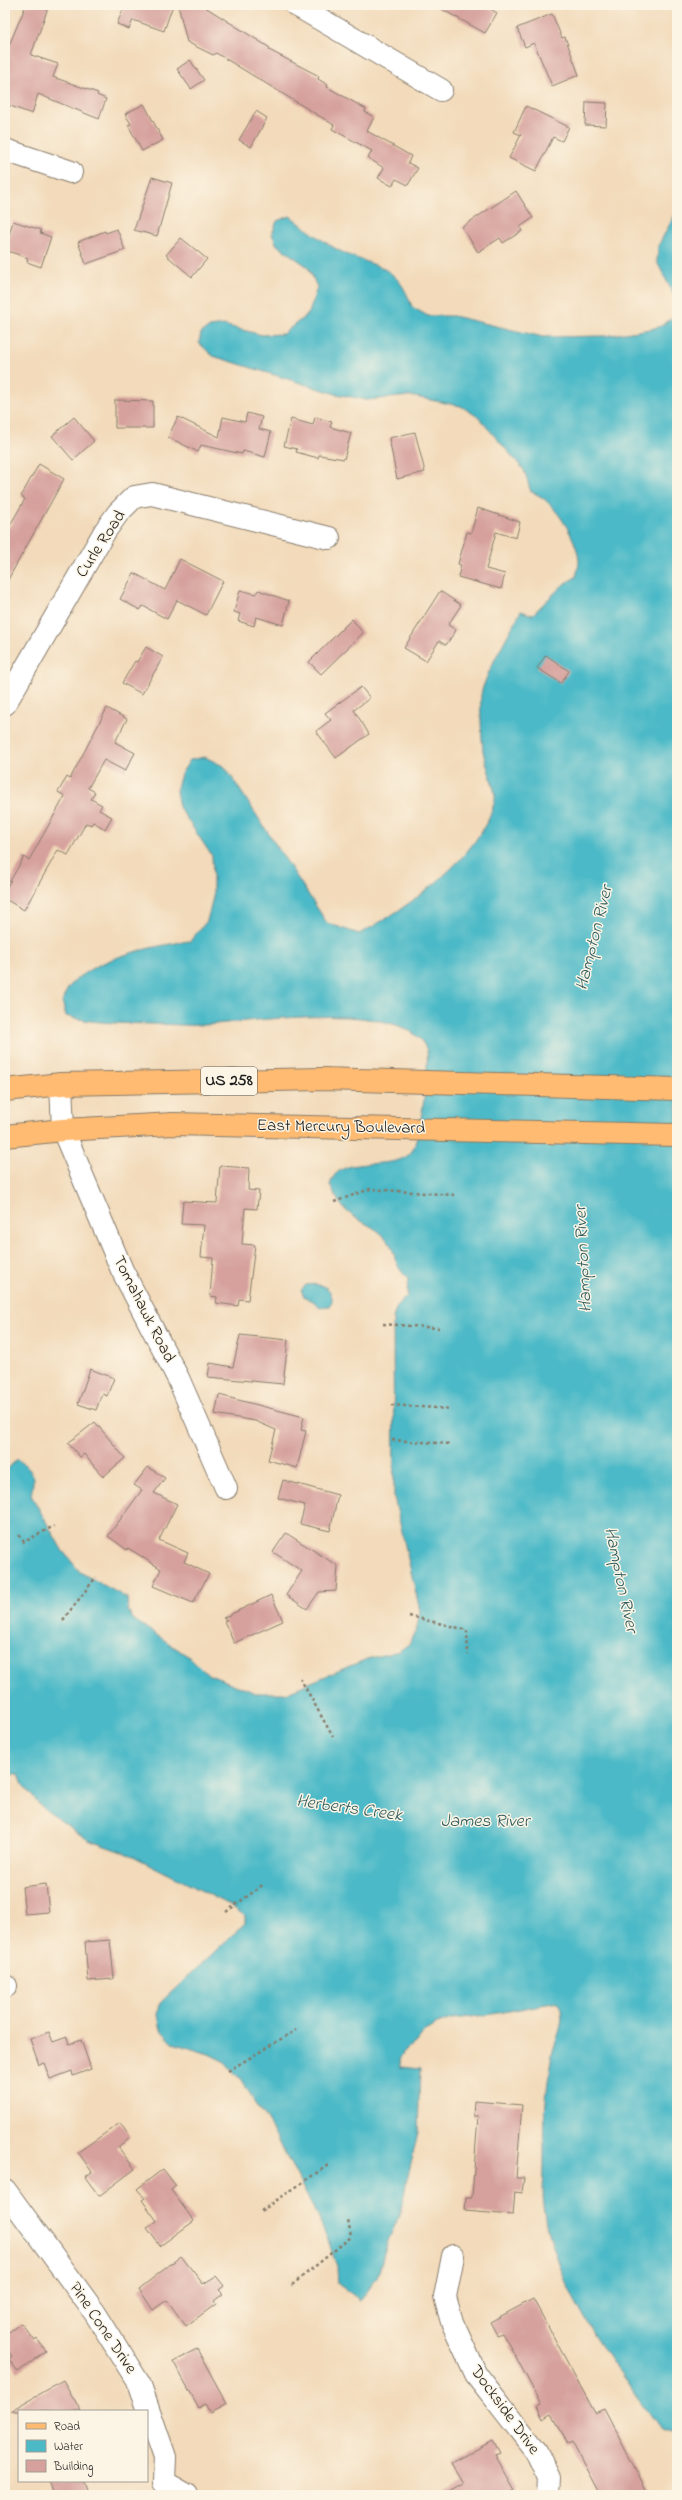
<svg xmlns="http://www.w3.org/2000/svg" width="682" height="2500" font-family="'Indie Flower',sans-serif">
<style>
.water{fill:#4cb9c7;stroke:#346a72}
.building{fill:#d6a09c}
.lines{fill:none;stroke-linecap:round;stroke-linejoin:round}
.minor-casing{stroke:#877b6b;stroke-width:24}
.major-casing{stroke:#877b6b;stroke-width:24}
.path{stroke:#877b6b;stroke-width:2.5;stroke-dasharray:3 3;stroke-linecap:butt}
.minor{stroke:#fff;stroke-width:22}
.major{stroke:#ffbb71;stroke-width:22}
.labels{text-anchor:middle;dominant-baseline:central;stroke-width:3;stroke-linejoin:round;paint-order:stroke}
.shield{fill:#fcf5e5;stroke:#5f5d58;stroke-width:1}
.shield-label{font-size:16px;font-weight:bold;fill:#1c1c1c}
.street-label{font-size:17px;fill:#1c1c1c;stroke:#fcf5e5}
.water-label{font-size:18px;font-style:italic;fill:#2f5b60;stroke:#fcf5e5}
</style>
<rect width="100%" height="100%" fill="#fcf5e5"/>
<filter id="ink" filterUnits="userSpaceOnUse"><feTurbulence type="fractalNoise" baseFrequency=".025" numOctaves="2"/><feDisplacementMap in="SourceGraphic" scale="8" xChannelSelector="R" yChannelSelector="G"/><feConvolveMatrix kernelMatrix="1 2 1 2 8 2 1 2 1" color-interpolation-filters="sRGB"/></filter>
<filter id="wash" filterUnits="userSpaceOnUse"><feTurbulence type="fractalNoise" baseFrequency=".012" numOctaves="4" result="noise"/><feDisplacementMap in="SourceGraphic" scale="16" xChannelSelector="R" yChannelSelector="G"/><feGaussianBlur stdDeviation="0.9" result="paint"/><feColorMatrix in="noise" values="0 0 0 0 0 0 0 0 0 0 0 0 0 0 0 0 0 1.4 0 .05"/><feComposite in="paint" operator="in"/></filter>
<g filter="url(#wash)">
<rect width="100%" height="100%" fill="#f2daba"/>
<g class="water">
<path d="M677 211V2426L670 2432 661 2429C612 2362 555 2290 544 2206 542 2193 544 2179 544 2166 544 2128 545 2092 552 2055 556 2037 568 2019 558 2002L487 2015 452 2019 437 2024 425 2031 417 2042 405 2049 399 2060 400 2067 420 2069 418 2132 399 2216 388 2241 377 2277 360 2300 338 2284 337 2267 325 2231 276 2136 242 2081 225 2062 209 2054 173 2043 161 2030 158 2015 160 2003 245 1923V1916L230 1905 133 1856 88 1840 41 1807 24 1786 19 1774H5V1472L17 1459C34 1471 35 1475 31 1495L62 1550 80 1572 127 1598 128 1610 133 1619 192 1659 207 1674 256 1693H285L367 1659 399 1651 409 1644 416 1632 420 1611 394 1497 393 1318 397 1306 407 1296 408 1278C392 1265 397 1253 388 1241 376 1224 354 1222 342 1206 337 1200 334 1192 330 1185 338 1149 403 1177 414 1147 421 1129 429 1071 427 1051 426 1047 421 1039 417 1036 378 1003 254 1021 204 1025 187 1026 169 1024 152 1024 123 1023 94 1024 66 1016 65 1011 62 1004 63 1000 72 961 157 945 190 941L207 921 213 897V875L212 856 179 807 176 791 181 774 190 760 205 757 225 767 327 923 359 934C408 908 480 858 495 801 497 791 485 763 483 751 482 741 479 699 482 690 491 663 507 637 521 611L532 615 564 584 576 577C577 572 579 566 579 561 578 539 552 497 531 492L524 470 478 417 461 406 410 396 368 400 336 394 213 356 199 343 201 333 210 327 223 325 262 335 283 334 309 313 317 287 308 267 277 245 272 234 277 221 290 216C306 228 323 242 340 251 376 269 397 262 412 307L428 316H453L543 337 605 336 651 329 661 326 674 317 677 301 657 262 658 246Z"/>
<path d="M306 1285C318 1283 333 1286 332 1301L329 1306 320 1307 313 1301 305 1298 301 1290Z"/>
</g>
<g id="blocks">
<g class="building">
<polygon points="26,5 49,5 31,55 58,64 53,77 98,93 97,95 106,99 99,119 38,94 32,114 5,104 5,55"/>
<polygon points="125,5 173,5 164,31 133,20 129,29 117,24"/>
<polygon points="178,5 202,5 270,48 269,50 319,76 318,79 328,85 327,87 366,109 365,112 374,117 367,131 411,156 408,163 418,168 408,185 396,179 392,186 378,178 384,168 368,158 372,151 332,129 334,125 216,53 213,55 187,42"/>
<polygon points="434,5 484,5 497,13 485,33"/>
<polygon points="552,14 562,38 565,37 579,75 552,86 534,43 525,47 517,28"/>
<polygon points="190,60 204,80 191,89 177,69"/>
<polygon points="586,102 607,103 606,126 585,125"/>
<polygon points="144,104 163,140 142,151 128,125 131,124 125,114"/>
<polygon points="526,106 569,127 562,141 553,137 536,171 509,158 521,135 514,132"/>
<polygon points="256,111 267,118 251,147 239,140"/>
<polygon points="152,177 172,183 157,236 134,230"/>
<polygon points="516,191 533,218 520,227 522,231 503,243 500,238 478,252 462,227"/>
<polygon points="13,221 41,230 40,233 51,237 41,267 27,262 28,258 5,250"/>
<polygon points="117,229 125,250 86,264 78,242 105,231 106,233"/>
<polygon points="181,238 207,259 192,277 166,255"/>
<polygon points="115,400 153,401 153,428 115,428"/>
<polygon points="247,413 262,417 259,429 271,432 265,457 243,451 242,454 201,445 198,452 168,437 178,417 219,437 223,417 245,422"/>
<polygon points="74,417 94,441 73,460 52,436"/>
<polygon points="315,417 332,422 330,427 351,433 344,459 319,455 318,458 296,452 297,449 284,446 291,419 313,425"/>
<polygon points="415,432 425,472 397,479 389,438"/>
<polygon points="39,464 64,479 5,585 5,534 25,499 21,496"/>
<polygon points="478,508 520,522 516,538 496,532 486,569 505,574 501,589 458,577 461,565 458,564 467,532 471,533"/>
<polygon points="180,559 223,581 206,615 177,600 167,619 143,606 140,610 120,599 134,573 165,590"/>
<polygon points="240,590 256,594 258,590 289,601 283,625 256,617 254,626 238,621 240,614 234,612"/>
<polygon points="440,591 461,605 448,625 456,630 446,645 439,641 426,661 404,648"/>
<polygon points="352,619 363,633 321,674 309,662"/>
<polygon points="146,647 163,657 142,694 122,683 135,661 137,662"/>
<polygon points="546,655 569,671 561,683 537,668"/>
<polygon points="361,687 370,698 354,710 369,734 336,758 316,731 331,720 325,713"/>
<polygon points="107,708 127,719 115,742 135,753 125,771 104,760 88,788 95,792 91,799 102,805 99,810 112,817 105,829 93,822 91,825 86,823 68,855 58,850 24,910 5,899 5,890 24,857 29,860 65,796 58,792 67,777 70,779"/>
<polygon points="220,1166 249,1168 248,1190 259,1191 257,1209 245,1208 242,1244 255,1245 248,1300 239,1299 238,1306 216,1303 217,1297 210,1296 213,1258 201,1257 204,1225 181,1224 183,1201 217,1203"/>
<polygon points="240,1335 288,1340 283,1384 208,1377 210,1363 233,1367"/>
<polygon points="90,1369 114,1378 107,1396 102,1394 96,1410 78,1404"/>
<polygon points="219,1395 304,1417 301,1430 306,1431 297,1468 268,1460 276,1430 255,1421 215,1414"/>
<polygon points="95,1422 125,1458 103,1477 84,1454 80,1457 68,1443"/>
<polygon points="148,1467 165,1478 154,1493 177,1504 159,1540 188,1553 184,1562 209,1574 193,1603 153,1586 161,1569 128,1548 127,1550 108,1536 142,1490 134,1485"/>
<polygon points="283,1480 338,1495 330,1531 300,1524 305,1505 278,1498"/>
<polygon points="286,1533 338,1566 336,1591 319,1592 307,1609 286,1595 302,1571 273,1552"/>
<polygon points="271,1595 283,1621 234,1643 224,1621 227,1620 223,1618"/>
<polygon points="46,1884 49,1912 25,1914 22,1887"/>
<polygon points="110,1940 114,1979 88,1981 85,1942"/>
<polygon points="49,2032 53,2042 67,2037 69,2044 81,2040 91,2069 73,2076 72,2071 50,2079 44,2063 39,2065 30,2039"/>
<polygon points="474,2101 522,2105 516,2178 524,2178 522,2193 515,2192 513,2215 465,2211 466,2197 472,2197 478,2116 473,2116"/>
<polygon points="120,2123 130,2137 118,2147 135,2169 99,2196 85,2177 92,2172 78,2152"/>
<polygon points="163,2169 176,2186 171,2190 194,2221 160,2246 147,2228 157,2221 142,2200 145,2198 137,2189"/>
<polygon points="181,2256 203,2284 216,2276 224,2286 219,2290 223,2294 214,2301 216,2304 186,2326 167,2300 153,2310 139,2289"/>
<polygon points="533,2299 595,2413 604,2409 649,2495 600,2495 572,2442 568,2444 552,2414 543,2419 537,2406 541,2404 516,2357 502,2333 497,2335 490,2322"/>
<polygon points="21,2323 35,2341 37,2339 46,2351 18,2372 9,2359 12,2356 5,2347 5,2335"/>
<polygon points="197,2349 227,2404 210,2413 205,2404 199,2408 173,2361"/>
<polygon points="63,2380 81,2411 10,2411"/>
<polygon points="493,2440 500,2453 495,2455 515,2490 507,2495 442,2495 463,2483 451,2463"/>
<polygon points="48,2481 84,2481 89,2495 53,2495"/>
</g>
</g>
</g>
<g filter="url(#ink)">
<use href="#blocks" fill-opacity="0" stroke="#877b6b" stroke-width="1"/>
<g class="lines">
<g class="minor-casing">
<g id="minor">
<polyline points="296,5 441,90"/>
<polyline points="5,150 71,172"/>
<polyline points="5,704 105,531 118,513 134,497 152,494 329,538"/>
<polyline points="61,1084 63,1130 122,1270 178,1378 226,1488"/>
<polyline points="5,1985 6,1986"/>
<polyline points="5,2190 95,2313 140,2385 165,2457 164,2482 187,2495"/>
<polyline points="453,2256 445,2297 452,2322 476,2374 536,2451 549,2478 548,2495"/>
</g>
</g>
<g class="major-casing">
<g id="major">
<polyline points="5,1090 61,1084 322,1079 677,1089"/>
<polyline points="5,1136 63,1130 173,1124 677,1135"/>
</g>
</g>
<g class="path">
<polyline points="334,1202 370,1189 454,1195"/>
<polyline points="383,1324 439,1328"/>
<polyline points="391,1405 451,1409"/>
<polyline points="392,1440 451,1444"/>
<polyline points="19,1535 24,1542 54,1526"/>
<polyline points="409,1616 467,1630 468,1655"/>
<polyline points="63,1620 96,1577"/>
<polyline points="300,1678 333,1737"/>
<polyline points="226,1912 264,1884"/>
<polyline points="228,2071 296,2030"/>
<polyline points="261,2211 328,2165"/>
<polyline points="292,2285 351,2237 348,2219"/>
</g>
<use href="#minor" class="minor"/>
<use href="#major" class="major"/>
</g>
</g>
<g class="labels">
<rect class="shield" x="201" y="1067" width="56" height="28" rx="3"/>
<g class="shield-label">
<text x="229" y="1081">US 258</text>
</g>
<g class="street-label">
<text transform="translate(101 544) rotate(-57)">Curle Road</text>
<text transform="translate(341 1127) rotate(1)">East Mercury Boulevard</text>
<text transform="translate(144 1309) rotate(63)">Tomahawk Road</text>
<text transform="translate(103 2328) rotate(56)">Pine Cone Drive</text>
<text transform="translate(505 2410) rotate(54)">Dockside Drive</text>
</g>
<g class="water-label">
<text transform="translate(595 938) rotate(-76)">Hampton River</text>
<text transform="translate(584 1259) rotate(-93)">Hampton River</text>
<text transform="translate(620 1580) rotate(78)">Hampton River</text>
<text transform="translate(349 1809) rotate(8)">Herberts Creek</text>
<text x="485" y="1822">James River</text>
</g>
</g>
<rect width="682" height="2500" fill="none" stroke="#fcf5e5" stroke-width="20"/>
<rect x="18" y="2410" width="130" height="72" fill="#fcf5e5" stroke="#a29e95"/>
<rect x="26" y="2423" width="20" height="6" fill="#ffbb71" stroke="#a29e95"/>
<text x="54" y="2430" font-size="12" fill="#1c1c1c">Road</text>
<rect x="26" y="2440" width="20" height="12" fill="#4cb9c7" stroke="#a29e95"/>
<text x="54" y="2450" font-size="12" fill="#1c1c1c">Water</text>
<rect x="26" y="2460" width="20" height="12" fill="#d6a09c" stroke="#a29e95"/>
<text x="54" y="2470" font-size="12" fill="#1c1c1c">Building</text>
</svg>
